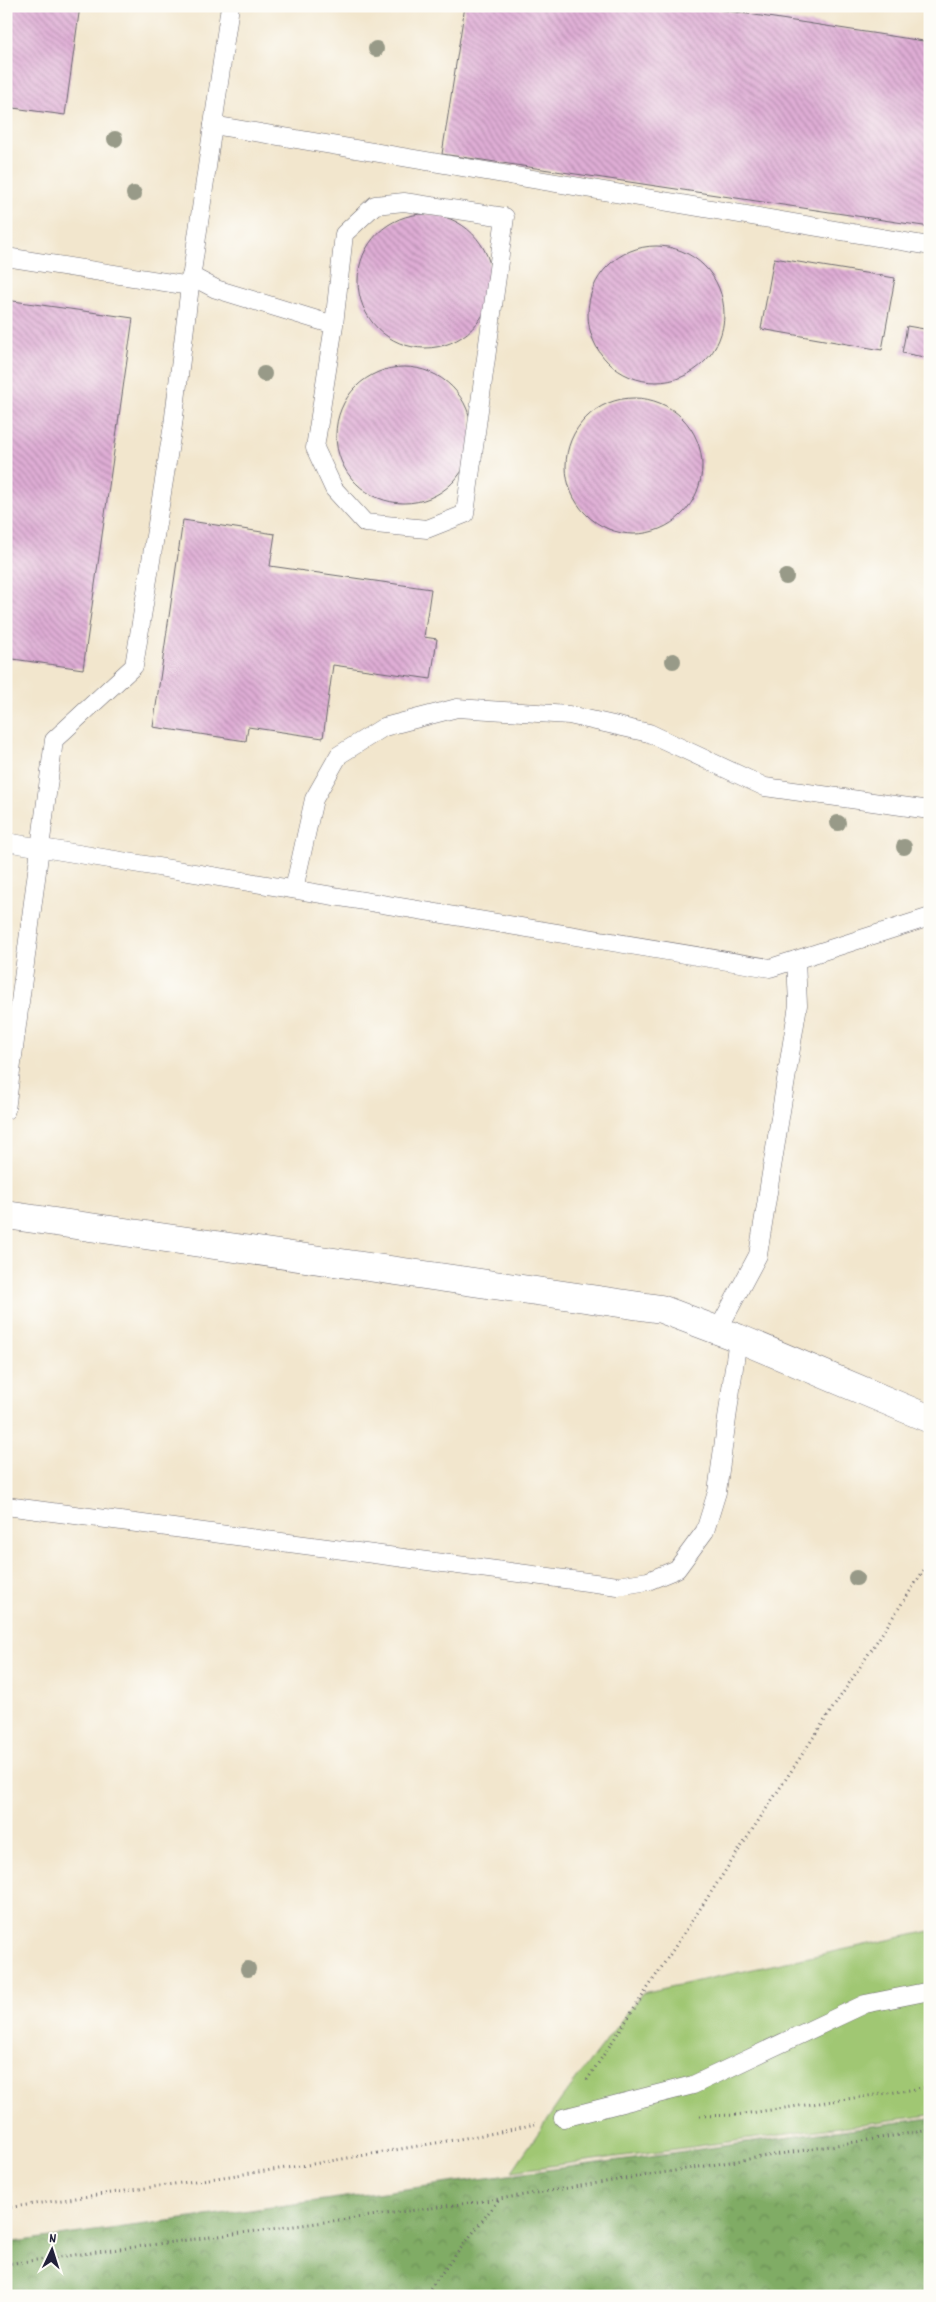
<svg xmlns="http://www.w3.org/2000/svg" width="936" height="2302" font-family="Dekko,sans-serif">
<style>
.green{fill:#a0c773;stroke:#617457}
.forest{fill:url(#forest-crowns);stroke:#516750}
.building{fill:url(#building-back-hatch)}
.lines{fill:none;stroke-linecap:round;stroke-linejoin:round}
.lane-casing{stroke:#6b676e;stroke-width:19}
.street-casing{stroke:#6b676e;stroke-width:29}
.path{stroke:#6b676e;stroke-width:3;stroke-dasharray:1 4;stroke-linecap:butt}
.lane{stroke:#fff;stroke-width:18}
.street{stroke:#fff;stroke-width:28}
.tree{fill:#989a88}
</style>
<defs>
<pattern id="forest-crowns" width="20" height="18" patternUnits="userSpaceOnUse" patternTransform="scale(1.25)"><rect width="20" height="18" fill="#80ac65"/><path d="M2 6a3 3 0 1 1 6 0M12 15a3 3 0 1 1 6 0" fill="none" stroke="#688c54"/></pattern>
<pattern id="building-back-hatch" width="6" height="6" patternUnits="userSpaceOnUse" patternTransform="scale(1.25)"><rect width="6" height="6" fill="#dfadd5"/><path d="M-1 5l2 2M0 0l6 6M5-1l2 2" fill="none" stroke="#b48cae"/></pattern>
</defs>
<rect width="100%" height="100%" fill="#fdfcf7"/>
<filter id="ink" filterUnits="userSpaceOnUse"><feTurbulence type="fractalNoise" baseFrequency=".02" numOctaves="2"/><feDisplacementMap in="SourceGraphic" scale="10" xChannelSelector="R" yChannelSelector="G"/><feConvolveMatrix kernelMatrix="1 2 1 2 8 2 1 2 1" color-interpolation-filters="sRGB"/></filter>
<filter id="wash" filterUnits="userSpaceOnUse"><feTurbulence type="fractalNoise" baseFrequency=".0096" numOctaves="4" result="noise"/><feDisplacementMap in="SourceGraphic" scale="20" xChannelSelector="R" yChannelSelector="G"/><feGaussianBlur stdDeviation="1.12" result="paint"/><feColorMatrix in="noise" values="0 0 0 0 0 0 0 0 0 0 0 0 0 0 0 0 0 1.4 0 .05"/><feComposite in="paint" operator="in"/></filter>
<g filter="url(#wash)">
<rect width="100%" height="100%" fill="#f2e6cd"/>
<polygon class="green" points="930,1931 930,2115 512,2171 560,2101 642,1993"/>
<polygon class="forest" points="930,2118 930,2296 6,2296 6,2243"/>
<g id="blocks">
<g class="building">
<polygon points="6,6 80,6 65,115 6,107"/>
<polygon points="465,6 696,6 930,42 930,227 442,154"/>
<circle cx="425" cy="281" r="67"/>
<circle cx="656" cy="314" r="68"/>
<polygon points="774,258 895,278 882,350 761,329"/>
<polygon points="6,300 133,318 83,669 6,658"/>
<polygon points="907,326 930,330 930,358 902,353"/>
<circle cx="404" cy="435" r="68"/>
<circle cx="634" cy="466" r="68"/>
<polygon points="183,520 275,534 270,566 431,589 424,637 437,639 431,679 333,665 323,738 248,727 246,741 153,727"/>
</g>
</g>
</g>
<g filter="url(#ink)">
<use href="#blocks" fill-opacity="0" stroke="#6b676e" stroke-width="1"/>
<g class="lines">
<g class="lane-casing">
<g id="lane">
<polyline points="213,125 930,246"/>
<polyline points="6,257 190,286"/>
<polyline points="191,276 216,289 334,325 315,448 334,489 365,523 427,529 465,514 505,217 404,202 375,205 344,234 334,325"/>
<polyline points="6,842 770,968 930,917"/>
<polyline points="294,889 314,799 339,755 384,727 457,708 569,715 649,733 765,787 930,810"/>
<polyline points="6,1110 54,740 134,666 173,425 190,286 230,6"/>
<polyline points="718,1330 758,1255 798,1005 796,960"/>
<polyline points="6,1506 618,1586 648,1581 677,1569 705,1531 717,1492 738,1338"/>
<polyline points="563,2118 693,2085 865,2004 930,1991"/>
</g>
</g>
<g class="street-casing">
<polyline id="street" points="6,1215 661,1309 738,1338 930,1419"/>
</g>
<g class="path">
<polyline points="587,2080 930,1561"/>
<polyline points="700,2116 736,2115 930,2087"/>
<polyline points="6,2208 307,2165 500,2132 535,2124"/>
<polyline points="6,2264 499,2199 930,2130"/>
<polyline points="424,2296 499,2199"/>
</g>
<use href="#lane" class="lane"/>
<use href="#street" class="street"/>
</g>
<g class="tree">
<circle cx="376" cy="49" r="8"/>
<circle cx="115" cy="139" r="8"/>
<circle cx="134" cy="194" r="8"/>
<circle cx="264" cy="374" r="8"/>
<circle cx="786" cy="577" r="8"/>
<circle cx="673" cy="661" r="8"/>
<circle cx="838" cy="823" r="8"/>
<circle cx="904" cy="847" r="8"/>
<circle cx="856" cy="1578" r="8"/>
<circle cx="248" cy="1969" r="8"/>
</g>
</g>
<rect width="936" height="2302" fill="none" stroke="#fdfcf7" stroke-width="25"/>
<g transform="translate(52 2250) rotate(4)" stroke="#fdfcf7" stroke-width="4" paint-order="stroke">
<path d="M0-4L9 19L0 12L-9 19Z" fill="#22223b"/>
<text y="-8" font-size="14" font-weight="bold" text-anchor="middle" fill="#22223b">N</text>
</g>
</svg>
